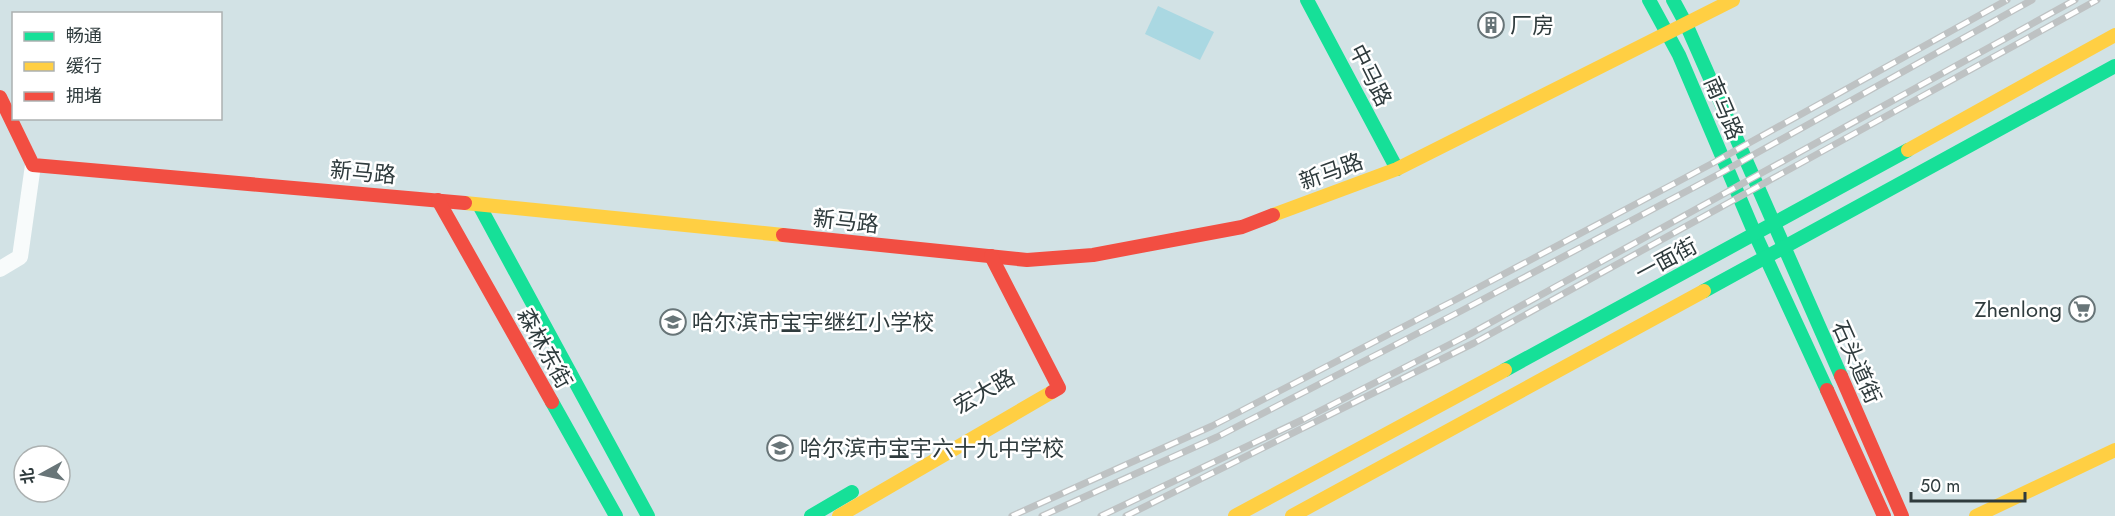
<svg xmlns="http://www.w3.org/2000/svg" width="2115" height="516" font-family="Jost,'Noto Sans SC',sans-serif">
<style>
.green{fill:#aad8e2}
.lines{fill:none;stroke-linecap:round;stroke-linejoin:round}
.street{stroke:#f8fbfb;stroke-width:16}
.fast{stroke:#16e098;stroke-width:14}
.slow{stroke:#ffcf43;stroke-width:14}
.jam{stroke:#f24e42;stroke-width:14}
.rail-casing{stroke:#bec2c3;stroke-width:7}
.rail{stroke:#fff;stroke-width:4.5;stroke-dasharray:14;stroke-linecap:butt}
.labels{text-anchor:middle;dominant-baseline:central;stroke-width:5;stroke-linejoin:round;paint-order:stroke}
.poi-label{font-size:22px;fill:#2f3b3d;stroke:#fff;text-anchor:start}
.street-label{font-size:22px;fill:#2f3b3d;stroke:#fff}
</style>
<rect width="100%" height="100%" fill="#d2e2e5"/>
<polygon class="green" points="1158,6 1214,32 1200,60 1145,34"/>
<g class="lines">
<polyline class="street" points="0,269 20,257 33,165"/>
<g class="fast">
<polyline points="1307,0 1397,169"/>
<polyline points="1649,0 1679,55 1755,234 1827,390"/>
<polyline points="1673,0 1686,24 1841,376"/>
<polyline points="479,205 648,516"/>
<polyline points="1704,291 2115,66"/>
<polyline points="1505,370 1908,150"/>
<polyline points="552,402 616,516"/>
<polyline points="811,516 852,492"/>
</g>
<g class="slow">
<polyline points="1908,150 2115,35"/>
<polyline points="465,203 783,235"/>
<polyline points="1273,215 1397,169 1733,0"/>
<polyline points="839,516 1052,392"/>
<polyline points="1235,516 1505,370"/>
<polyline points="1292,516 1704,291"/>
<polyline points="1976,516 2115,450"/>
</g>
<g class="jam">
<polyline points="0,97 33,165 465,203"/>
<polyline points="438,200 552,402"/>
<polyline points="783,235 1027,260 1093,255 1242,227 1273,215"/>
<polyline points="991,256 1059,388 1052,392"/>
<polyline points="1841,376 1902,516"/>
<polyline points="1827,390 1884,516"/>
</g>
<g class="rail-casing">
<g id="rail">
<polyline points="1012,516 1212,426 1455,300 1713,163 2007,0"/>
<polyline points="1042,516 1217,437 1461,311 1719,174 2032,0"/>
<polyline points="1101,516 1304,419 1470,334 2075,0"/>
<polyline points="1126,516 1474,343 2097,0"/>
</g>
</g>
<use href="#rail" class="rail"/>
</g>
<defs>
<g id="building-ring" transform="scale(1.35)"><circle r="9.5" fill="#fff" stroke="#687578" stroke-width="1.5"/><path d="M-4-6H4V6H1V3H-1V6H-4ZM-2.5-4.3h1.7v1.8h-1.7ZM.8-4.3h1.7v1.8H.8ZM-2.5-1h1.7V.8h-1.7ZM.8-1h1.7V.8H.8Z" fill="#687578"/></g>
<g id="supermarket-ring" transform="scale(1.35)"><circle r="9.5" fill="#fff" stroke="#687578" stroke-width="1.5"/><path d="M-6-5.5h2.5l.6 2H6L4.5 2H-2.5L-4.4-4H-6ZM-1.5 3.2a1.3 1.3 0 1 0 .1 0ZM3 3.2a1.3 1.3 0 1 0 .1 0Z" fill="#687578"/></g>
<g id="school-ring" transform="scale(1.35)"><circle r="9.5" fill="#fff" stroke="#687578" stroke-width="1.5"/><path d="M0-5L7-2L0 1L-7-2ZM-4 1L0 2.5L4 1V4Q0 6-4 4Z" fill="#687578"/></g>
</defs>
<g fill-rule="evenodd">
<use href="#building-ring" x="1491" y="25"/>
<use href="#supermarket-ring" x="2082" y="309"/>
<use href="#school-ring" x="673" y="322"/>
<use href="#school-ring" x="780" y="448"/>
</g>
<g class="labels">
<g class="poi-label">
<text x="1510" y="25">厂房</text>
<text x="2062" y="309" text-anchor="end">Zhenlong</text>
<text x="692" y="322">哈尔滨市宝宇继红小学校</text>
<text x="800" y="448">哈尔滨市宝宇六十九中学校</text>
</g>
<g class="street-label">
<text transform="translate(1371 75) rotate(63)">中马路</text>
<text transform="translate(1724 108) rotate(67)">南马路</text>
<text transform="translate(1331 171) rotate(-20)">新马路</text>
<text transform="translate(363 172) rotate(5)">新马路</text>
<text transform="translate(846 221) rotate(6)">新马路</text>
<text transform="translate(1666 259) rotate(-28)">一面街</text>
<text transform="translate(545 348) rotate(61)">森林东街</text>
<text transform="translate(1857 362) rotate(66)">石头道街</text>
<text transform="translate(984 391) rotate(-30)">宏大路</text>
</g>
</g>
<rect x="12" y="12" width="210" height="108" fill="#ffffff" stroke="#acb1b1" stroke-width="1.5"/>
<rect x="24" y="32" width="30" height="9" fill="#16e098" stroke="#acb1b1" stroke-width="1.5"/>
<text x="66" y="42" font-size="18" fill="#2f3b3d">畅通</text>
<rect x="24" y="62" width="30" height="9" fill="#ffcf43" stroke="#acb1b1" stroke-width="1.5"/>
<text x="66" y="72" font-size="18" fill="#2f3b3d">缓行</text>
<rect x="24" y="92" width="30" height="9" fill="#f24e42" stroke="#acb1b1" stroke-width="1.5"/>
<text x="66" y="102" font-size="18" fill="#2f3b3d">拥堵</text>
<g transform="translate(42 474) rotate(262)"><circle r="28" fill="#ffffff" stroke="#acb1b1" stroke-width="1.5"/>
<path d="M0-4.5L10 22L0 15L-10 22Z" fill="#687578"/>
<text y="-9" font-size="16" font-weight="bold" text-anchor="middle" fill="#2f3b3d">北</text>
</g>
<path d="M1911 492v9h114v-9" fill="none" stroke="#2f3b3d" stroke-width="3"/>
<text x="1920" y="492" font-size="18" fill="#2f3b3d" stroke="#ffffff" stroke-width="4.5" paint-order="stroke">50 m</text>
</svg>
